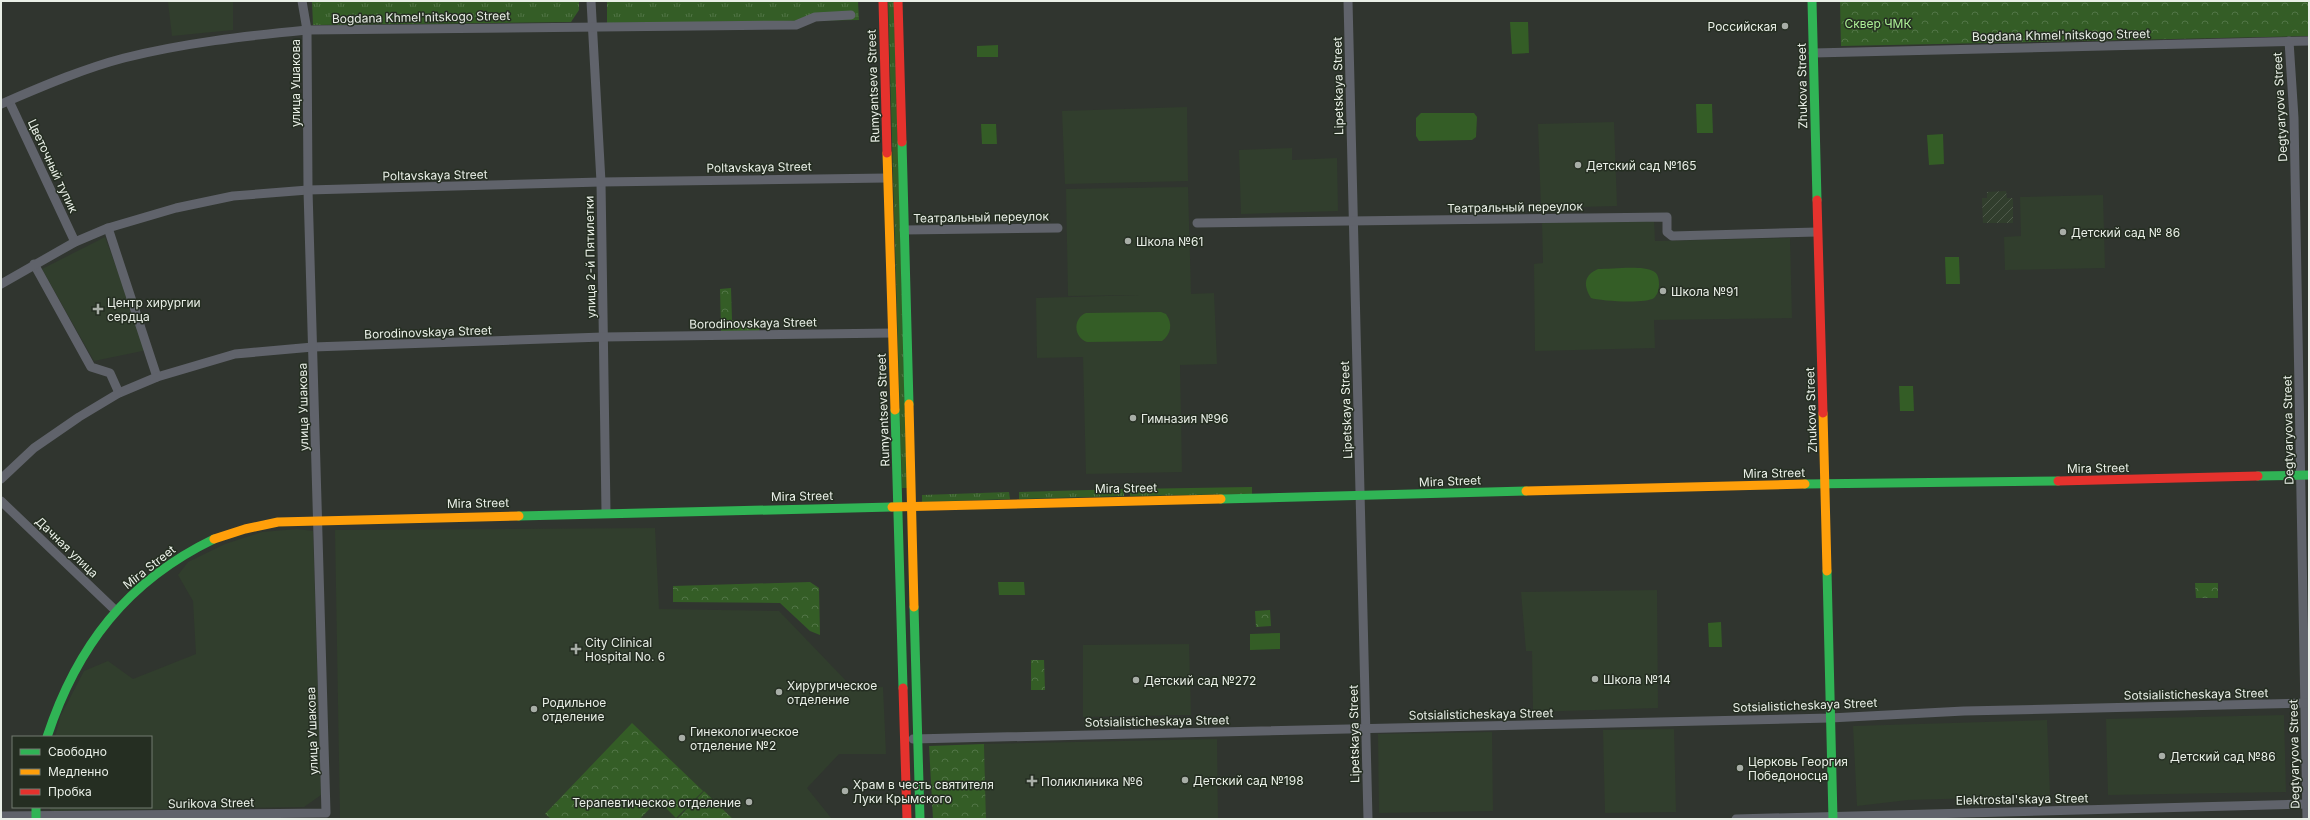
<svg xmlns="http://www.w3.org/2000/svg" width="2310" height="820" font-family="Inter,sans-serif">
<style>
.built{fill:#313e2d}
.industrial{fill:url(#industrial-furrows)}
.grass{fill:url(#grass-tufts)}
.forest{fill:url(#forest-crowns)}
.pitch{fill:#345d26}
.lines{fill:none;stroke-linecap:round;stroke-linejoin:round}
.street{stroke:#60636b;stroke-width:9}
.fast{stroke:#30b455;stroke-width:9}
.slow{stroke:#ff9f0a;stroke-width:9}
.jam{stroke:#e5322d;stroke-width:9}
.poi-dot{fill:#a8aea7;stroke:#252e22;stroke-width:1.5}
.labels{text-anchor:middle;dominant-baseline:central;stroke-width:3;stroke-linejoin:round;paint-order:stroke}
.street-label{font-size:12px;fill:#e9efe7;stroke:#252e22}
.park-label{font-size:12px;fill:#acf096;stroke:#252e22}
.poi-label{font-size:12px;fill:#e9efe7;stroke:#252e22;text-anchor:start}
</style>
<defs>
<pattern id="industrial-furrows" width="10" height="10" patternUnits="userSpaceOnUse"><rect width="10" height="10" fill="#313e2d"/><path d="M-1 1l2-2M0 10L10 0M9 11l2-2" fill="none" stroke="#4f5a4b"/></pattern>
<pattern id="grass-tufts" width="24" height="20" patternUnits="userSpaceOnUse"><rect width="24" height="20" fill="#345d26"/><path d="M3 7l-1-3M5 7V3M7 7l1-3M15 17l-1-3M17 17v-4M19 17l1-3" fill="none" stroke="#517546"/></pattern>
<pattern id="forest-crowns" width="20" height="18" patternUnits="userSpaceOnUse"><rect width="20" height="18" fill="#345d26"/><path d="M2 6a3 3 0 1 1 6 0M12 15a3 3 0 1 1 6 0" fill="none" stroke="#517546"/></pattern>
</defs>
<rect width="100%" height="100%" fill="#30352f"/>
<g class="built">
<polygon points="233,1 233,30 172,36 168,2"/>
<polygon points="1187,107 1188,181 1065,184 1062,111"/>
<polygon points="1614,122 1617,206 1541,208 1538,124"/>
<polygon points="1292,148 1292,160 1337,158 1338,211 1241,214 1239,150"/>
<polygon points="1188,187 1191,294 1214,293 1217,364 1180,365 1182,472 1086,474 1083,357 1037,358 1036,298 1140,295 1068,296 1066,189"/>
<polygon points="2103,195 2105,268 2005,270 2004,237 2021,236 2020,197"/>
<polygon points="1654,220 1655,241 1790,238 1792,318 1654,320 1655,348 1535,351 1534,264 1543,263 1542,222"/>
<polygon points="105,237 147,350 94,361 42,269"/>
<polygon points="655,528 659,609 779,611 853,688 883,687 886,754 839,754 807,788 832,819 733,819 704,791 677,819 640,819 658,800 702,791 545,814 551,819 340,819 335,530"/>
<polygon points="297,529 313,531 321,795 304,807 52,811 48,807 151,807 151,737 55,737 60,717 84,671 108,661 133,679 196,654 193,601 178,575 188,562 225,544 262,532"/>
<polygon points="1657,590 1658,708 1533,712 1532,651 1526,651 1521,592"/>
<polygon points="1189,644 1191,715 1083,717 1083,645"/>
<polygon points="2284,715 2286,792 2108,795 2106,719"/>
<polygon points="2047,720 2050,796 1908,800 1857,806 1853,726"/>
<polygon points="1674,729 1676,812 1605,813 1603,730"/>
<polygon points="1492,732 1493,811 1379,813 1378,734"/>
<polygon points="1217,739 1218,819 986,819 984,744"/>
</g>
<polygon class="industrial" points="2006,191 2007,198 2013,198 2013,223 1983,223 1982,198 1987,198 1987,192"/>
<g class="grass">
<polygon points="312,1 579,1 579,10 571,22 313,25"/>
<polygon points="607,1 858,1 859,20 607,23"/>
<polygon points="888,1 894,1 907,488 902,488"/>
<polygon points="1252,487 1252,494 1130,496 1130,489"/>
<polygon points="1124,489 1124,496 1019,499 1019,492"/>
<polygon points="1009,492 1010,499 922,502 922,495"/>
</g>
<g class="forest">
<polygon points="1840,1 2309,1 2309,36 1841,46"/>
<polygon points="731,288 732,320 760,324 759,332 721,332 720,289"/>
<polygon points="810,582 819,588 820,635 810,631 780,603 673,602 673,586"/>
<polygon points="2195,583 2218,583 2218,598 2196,598"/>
<polygon points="1270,610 1271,626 1256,627 1255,611"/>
<polygon points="1031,660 1044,660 1045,690 1031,690"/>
<polygon points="632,723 703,791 676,818 658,800 640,819 551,819 545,814"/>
<polygon points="984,744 986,819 933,819 929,746"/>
<polygon points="704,791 733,819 677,819"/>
</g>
<g class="pitch">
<polygon points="1510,22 1528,22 1529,53 1512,54"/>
<polygon points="998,45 998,57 977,57 977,46"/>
<polygon points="1696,104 1712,104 1713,133 1697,133"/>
<polygon points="1421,113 1474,113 1477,117 1476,137 1472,140 1419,141 1416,136 1416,118"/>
<polygon points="981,124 996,124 997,144 982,144"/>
<polygon points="1943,134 1944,164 1929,165 1927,135"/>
<polygon points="1945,257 1959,257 1960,284 1946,284"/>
<path d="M1598 269C1611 269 1643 265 1653 271 1658 273 1659 279 1659 284 1659 289 1658 294 1654 298 1646 304 1600 301 1591 298 1583 285 1584 275 1598 269Z"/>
<path d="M1161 312 1166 314C1173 324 1171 334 1162 341L1087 342C1073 337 1073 318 1086 313Z"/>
<polygon points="1899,386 1913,386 1914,411 1900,411"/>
<polygon points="998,582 1024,582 1025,595 999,595"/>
<polygon points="1721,622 1722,647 1709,647 1708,623"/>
<polygon points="1280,633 1280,649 1250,650 1250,634"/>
</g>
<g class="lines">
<g class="street">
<polyline points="591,1 601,182 606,512"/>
<polyline points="1348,1 1368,819"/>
<polyline points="2289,41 2294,118 2307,819"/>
<polyline points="1813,53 2309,41"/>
<polyline points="9,101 75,242"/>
<path d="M1 104C41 87 82 69 124 58 184 43 245 36 307 30L796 25 815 17 851 15"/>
<polyline points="1197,223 1667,217 1667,232 1672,236 1817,232"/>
<polyline points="108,228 157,377"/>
<polyline points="904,230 1058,228"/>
<polyline points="34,264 91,367 110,373 119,393"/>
<polyline points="1,284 75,242 108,228 176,208 233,196 308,190 601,182 887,178"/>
<polyline points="1,479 34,448 79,417 119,393 157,377 235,354 313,347 603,337 892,333"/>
<polyline points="1,501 116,611"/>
<polyline points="913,739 1830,718 1964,711 2309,703"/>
<polyline points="1,816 326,813 308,190 307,30 302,1"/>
<polyline points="1736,819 2309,804"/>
</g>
<g class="fast">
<polyline points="1812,1 1817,200"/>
<polyline points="902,142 909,404"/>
<polyline points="895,410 903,688"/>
<polyline points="2258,476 2309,475"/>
<polyline points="1805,484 2058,481"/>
<polyline points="1221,499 1526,491"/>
<polyline points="519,516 892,507"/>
<polyline points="1827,571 1833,819"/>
<polyline points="914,607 920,819"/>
<path d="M47 737C77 646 127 581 214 539"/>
<polyline points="36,807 36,819"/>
</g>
<g class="slow">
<polyline points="887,153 895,410"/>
<polyline points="909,404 914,607"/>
<polyline points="1823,413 1827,571"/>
<polyline points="1526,491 1805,484"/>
<polyline points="892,507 1221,499"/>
<polyline points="214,539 245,529 278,522 519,516"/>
</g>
<g class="jam">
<polyline points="883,1 887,153"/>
<polyline points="898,1 902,142"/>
<polyline points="1817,200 1823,413"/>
<polyline points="2058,481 2258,476"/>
<polyline points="903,688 907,819"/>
</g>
</g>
<g class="poi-dot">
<circle cx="1785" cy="26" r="4"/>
<circle cx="1578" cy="165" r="4"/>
<circle cx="2063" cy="232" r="4"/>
<circle cx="1128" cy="241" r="4"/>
<circle cx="1663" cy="291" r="4"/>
<path d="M96 303h4v4h4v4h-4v4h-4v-4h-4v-4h4z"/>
<circle cx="1133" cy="418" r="4"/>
<path d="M574 643h4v4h4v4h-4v4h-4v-4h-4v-4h4z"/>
<circle cx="1595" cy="679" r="4"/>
<circle cx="1136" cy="680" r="4"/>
<circle cx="779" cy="692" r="4"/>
<circle cx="534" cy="709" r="4"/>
<circle cx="682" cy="738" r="4"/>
<circle cx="2162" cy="756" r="4"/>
<circle cx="1740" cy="768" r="4"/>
<circle cx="1185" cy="780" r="4"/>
<path d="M1030 775h4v4h4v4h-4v4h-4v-4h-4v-4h4z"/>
<circle cx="845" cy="791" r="4"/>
<circle cx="749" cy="802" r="4"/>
</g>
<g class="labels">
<g class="street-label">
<text transform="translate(421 17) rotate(-1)">Bogdana Khmel'nitskogo Street</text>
<text transform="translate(2061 35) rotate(-1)">Bogdana Khmel'nitskogo Street</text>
<text transform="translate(295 83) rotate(-90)">улица Ушакова</text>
<text transform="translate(873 86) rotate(-92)">Rumyantseva Street</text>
<text transform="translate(1338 86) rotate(-91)">Lipetskaya Street</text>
<text transform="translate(1802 86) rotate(-91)">Zhukova Street</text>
<text transform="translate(2280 107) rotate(-93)">Degtyaryova Street</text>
<text transform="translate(53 166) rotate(65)">Цветочный тупик</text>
<text transform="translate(759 167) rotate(-1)">Poltavskaya Street</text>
<text transform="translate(435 175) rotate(-1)">Poltavskaya Street</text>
<text transform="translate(1515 207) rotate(-1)">Театральный переулок</text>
<text transform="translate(981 217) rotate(-1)">Театральный переулок</text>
<text transform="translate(590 257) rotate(-91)">улица 2-й Пятилетки</text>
<text transform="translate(753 323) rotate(-1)">Borodinovskaya Street</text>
<text transform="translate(428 332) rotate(-2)">Borodinovskaya Street</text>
<text transform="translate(303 407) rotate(-91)">улица Ушакова</text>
<text transform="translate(883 410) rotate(-92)">Rumyantseva Street</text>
<text transform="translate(1346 410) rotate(-92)">Lipetskaya Street</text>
<text transform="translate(1811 410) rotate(-92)">Zhukova Street</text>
<text transform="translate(2288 430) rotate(-91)">Degtyaryova Street</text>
<text transform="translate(2098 468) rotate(-1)">Mira Street</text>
<text transform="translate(1774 473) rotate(-1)">Mira Street</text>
<text transform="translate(1450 481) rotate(-2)">Mira Street</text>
<text transform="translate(1126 488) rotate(-1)">Mira Street</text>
<text transform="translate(802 496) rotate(-1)">Mira Street</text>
<text transform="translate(478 503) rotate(-1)">Mira Street</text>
<text transform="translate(67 547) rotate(44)">Дачная улица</text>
<text transform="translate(149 567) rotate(-38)">Mira Street</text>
<text transform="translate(2196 694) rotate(-1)">Sotsialisticheskaya Street</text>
<text transform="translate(1805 705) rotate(-2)">Sotsialisticheskaya Street</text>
<text transform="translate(1481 714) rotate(-1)">Sotsialisticheskaya Street</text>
<text transform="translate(1157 721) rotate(-1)">Sotsialisticheskaya Street</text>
<text transform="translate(312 731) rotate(-92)">улица Ушакова</text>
<text transform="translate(1354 734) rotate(-91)">Lipetskaya Street</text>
<text transform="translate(2294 754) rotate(-91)">Degtyaryova Street</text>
<text transform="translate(2022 799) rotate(-1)">Elektrostal'skaya Street</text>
<text transform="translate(211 803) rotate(-1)">Surikova Street</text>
</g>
<g class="park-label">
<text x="1878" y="23">Сквер ЧМК</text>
</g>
<g class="poi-label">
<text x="1777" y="26" text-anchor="end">Российская</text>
<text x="1586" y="165">Детский сад №165</text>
<text x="2071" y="232">Детский сад № 86</text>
<text x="1136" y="241">Школа №61</text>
<text x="1671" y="291">Школа №91</text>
<text x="107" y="302">Центр хирургии<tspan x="107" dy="14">сердца</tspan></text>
<text x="1141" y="418">Гимназия №96</text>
<text x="585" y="642">City Clinical<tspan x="585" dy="14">Hospital No. 6</tspan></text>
<text x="1603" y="679">Школа №14</text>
<text x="1144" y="680">Детский сад №272</text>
<text x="787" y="685">Хирургическое<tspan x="787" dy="14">отделение</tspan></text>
<text x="542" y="702">Родильное<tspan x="542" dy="14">отделение</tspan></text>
<text x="690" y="731">Гинекологическое<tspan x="690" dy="14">отделение №2</tspan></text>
<text x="2170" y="756">Детский сад №86</text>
<text x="1748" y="761">Церковь Георгия<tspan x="1748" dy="14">Победоносца</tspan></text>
<text x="1193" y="780">Детский сад №198</text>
<text x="1041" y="781">Поликлиника №6</text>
<text x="853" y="784">Храм в честь святителя<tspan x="853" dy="14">Луки Крымского</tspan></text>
<text x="741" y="802" text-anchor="end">Терапевтическое отделение</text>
</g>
</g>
<rect width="2310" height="820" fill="none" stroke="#e9efe7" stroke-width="4"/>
<rect x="12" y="736" width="140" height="72" fill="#252e22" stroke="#737b71"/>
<rect x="20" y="749" width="20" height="6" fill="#30b455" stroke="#737b71"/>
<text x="48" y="756" font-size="12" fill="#e9efe7">Свободно</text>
<rect x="20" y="769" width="20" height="6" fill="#ff9f0a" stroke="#737b71"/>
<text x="48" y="776" font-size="12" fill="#e9efe7">Медленно</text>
<rect x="20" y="789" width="20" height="6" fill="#e5322d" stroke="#737b71"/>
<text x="48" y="796" font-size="12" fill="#e9efe7">Пробка</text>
</svg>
